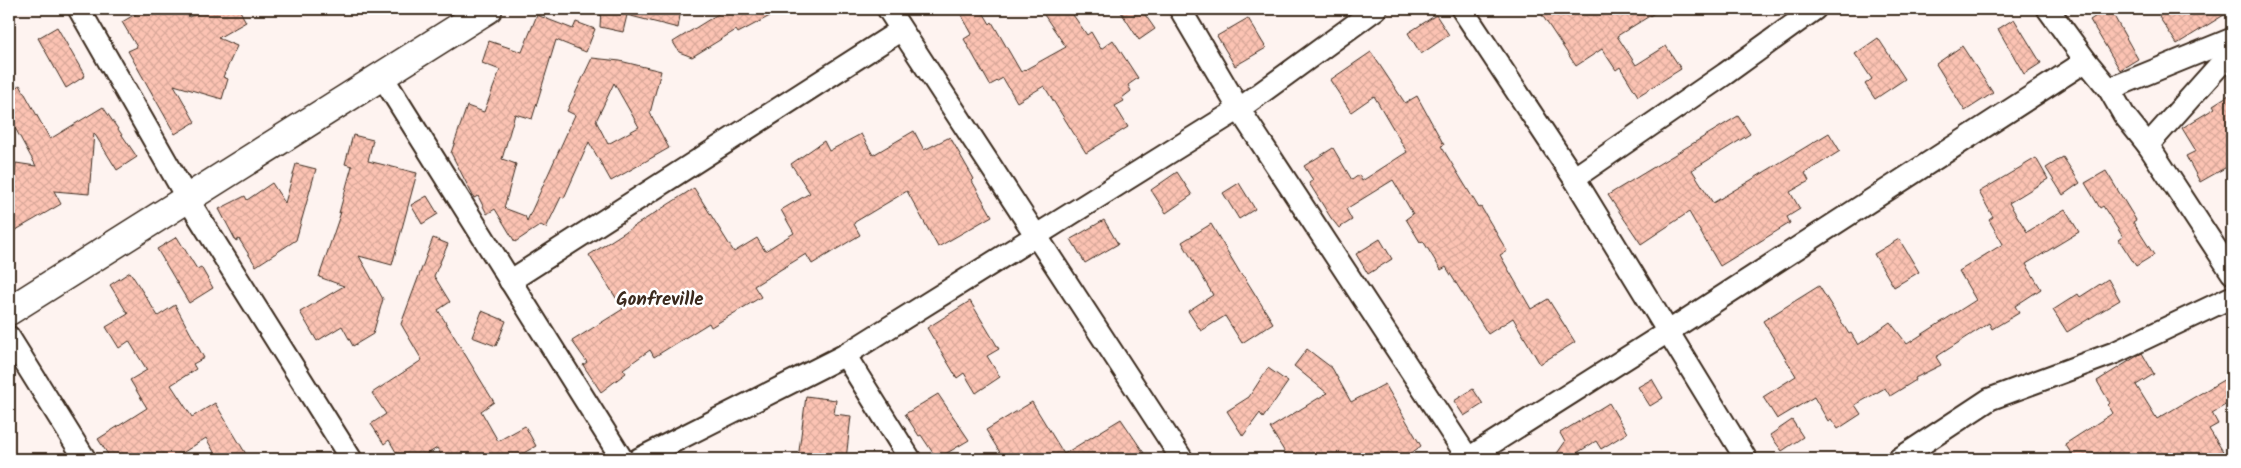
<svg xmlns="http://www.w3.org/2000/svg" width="2241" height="468" font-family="Kalam,sans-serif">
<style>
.building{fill:url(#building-cross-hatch);stroke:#3b2a1e;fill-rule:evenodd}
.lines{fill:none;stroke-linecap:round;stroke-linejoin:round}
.street-casing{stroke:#3b2a1e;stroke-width:25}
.secondary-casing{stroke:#3b2a1e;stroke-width:31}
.street{stroke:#fff;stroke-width:21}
.secondary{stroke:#fff;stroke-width:28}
.labels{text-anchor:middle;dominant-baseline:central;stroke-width:5;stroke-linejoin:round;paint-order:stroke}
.district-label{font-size:19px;font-weight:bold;fill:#3b2a1e;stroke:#fff}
</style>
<defs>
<pattern id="building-cross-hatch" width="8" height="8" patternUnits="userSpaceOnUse" patternTransform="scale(1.25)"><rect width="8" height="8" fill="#fcc3b3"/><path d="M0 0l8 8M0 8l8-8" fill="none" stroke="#d9a89a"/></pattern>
</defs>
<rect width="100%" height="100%" fill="#fef3f0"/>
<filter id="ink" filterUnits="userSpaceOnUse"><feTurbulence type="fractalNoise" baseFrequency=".02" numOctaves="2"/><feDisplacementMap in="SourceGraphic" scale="10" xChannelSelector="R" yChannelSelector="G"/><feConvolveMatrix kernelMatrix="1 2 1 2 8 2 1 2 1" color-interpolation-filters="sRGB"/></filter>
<g filter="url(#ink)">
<g class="building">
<polygon points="144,9 184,9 189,17 209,9 239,9 246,22 218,38 237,46 223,77 228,79 222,99 174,85 195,122 175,134 128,51 137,47 122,22"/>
<polygon points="601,9 681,9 678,28 627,15 623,32 600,27"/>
<polygon points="726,9 783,9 738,33 736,30 692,57 679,52 673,42"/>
<polygon points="958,9 981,9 990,24 992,22 1021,72 1066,47 1040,9 1069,9 1087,35 1091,32 1101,49 1113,40 1138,78 1128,85 1131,91 1122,98 1124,101 1115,106 1128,127 1086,153 1044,86 1017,102 1003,78 990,85 964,39 972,34"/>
<polygon points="1119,9 1141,9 1155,29 1139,40"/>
<polygon points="1538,9 1661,9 1617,36 1636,65 1666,46 1681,69 1638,96 1620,67 1616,70 1602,49 1576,66"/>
<polygon points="2107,9 2110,9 2138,59 2120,70 2090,20"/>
<polygon points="2157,9 2232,9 2232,10 2177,44 2159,17 2161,15"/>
<path d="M537 15 573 29 576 22 595 29 586 52 556 40 532 119 515 114 502 159 516 164 504 208 525 216 527 221 575 115 567 111 592 58 620 61 661 71 650 113 669 148 611 181 589 142 564 198 561 197 546 228 541 225 515 242 495 209 487 214 478 196 474 198 451 153 467 106 484 112 500 70 482 63 489 41 522 52ZM614 83 639 127 608 144 596 121Z"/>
<polygon points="1436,15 1449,35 1421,54 1408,33"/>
<polygon points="1248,18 1266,48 1235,66 1217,36"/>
<polygon points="2014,19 2041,63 2024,74 1998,29"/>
<polygon points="57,27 85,76 66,88 38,38"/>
<polygon points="1878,38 1905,79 1875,99 1865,84 1872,79 1855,54"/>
<polygon points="1962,46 1993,93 1965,111 1936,64"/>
<polygon points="1371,52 1405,103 1417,96 1444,145 1441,146 1479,208 1481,207 1507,251 1500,255 1531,309 1548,299 1575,342 1540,364 1513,318 1488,334 1446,267 1441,270 1423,241 1420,242 1406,219 1413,214 1393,180 1346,209 1352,220 1339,228 1331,218 1309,183 1313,180 1304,166 1333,148 1352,180 1359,175 1362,181 1407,152 1374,96 1351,112 1330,80"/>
<polygon points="20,85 50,139 103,107 137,157 117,170 94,133 89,194 54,191 61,204 9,234 9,219 16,163 36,166 9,117 9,91"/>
<polygon points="2232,93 2232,164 2200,182 2186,156 2196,151 2182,128 2215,108 2213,105"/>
<polygon points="1738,116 1750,134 1692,170 1713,203 1829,133 1840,151 1805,173 1809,181 1790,192 1800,209 1787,217 1790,223 1720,266 1689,212 1641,244 1608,195"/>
<polygon points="914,131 924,150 950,137 974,179 972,181 992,216 938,247 907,191 855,222 854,224 860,235 812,264 806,254 754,286 761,297 711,327 709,323 654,357 650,350 623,369 626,373 601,392 583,365 587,362 572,341 623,309 589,255 694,188 734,252 757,238 765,251 794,233 781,210 810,193 791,164 824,141 829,151 861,134 873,155"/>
<polygon points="353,135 373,140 368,161 417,173 392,265 359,256 383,299 373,334 353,346 342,326 317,341 300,312 344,286 319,277 341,212 339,213 352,166 345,164"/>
<polygon points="2063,157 2080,183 2063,195 2046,168"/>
<polygon points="2036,158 2048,179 2009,203 2027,232 2065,209 2079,232 2026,264 2041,289 2015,306 2019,313 1992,329 1989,323 1936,357 1941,365 1915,378 1916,380 1890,396 1885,388 1855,405 1861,414 1838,429 1831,419 1828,421 1814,397 1777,419 1763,397 1796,376 1763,321 1819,286 1849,334 1851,333 1858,345 1890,322 1907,344 1976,300 1959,271 2003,244 1989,220 1993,217 1979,192"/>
<polygon points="296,164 316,169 296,240 256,266 239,239 236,241 219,209 245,196 247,200 272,183 285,203"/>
<polygon points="2106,171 2136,220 2133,222 2154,255 2136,266 2119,240 2123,237 2103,206 2100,208 2085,183"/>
<polygon points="1177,172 1192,195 1166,213 1151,190"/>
<polygon points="1239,183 1255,209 1239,219 1223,193"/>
<polygon points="427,196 438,214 422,224 411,205"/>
<polygon points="1104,220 1118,244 1085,263 1071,239"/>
<polygon points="1211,224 1242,276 1243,275 1273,323 1242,343 1225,316 1201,331 1188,311 1213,295 1182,242"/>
<polygon points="177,237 197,269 201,267 213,288 189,303 157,249"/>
<polygon points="433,238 448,244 434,276 450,302 438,310 494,402 481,411 498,441 525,426 536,446 513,459 444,459 437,448 419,459 400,459 389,440 384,444 371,424 386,414 372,393 422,360 401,324"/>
<polygon points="1380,239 1392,259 1368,274 1356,254"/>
<polygon points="1899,239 1919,272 1894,287 1874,254"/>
<polygon points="130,272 158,316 175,305 204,358 193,364 196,369 171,385 192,417 215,403 249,459 218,459 206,438 173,459 111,459 98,439 147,408 130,380 147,370 129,341 119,348 106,327 128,314 110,285"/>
<polygon points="2108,279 2120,300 2067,332 2053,310 2078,294 2080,297"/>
<polygon points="970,301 999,349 987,356 1000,377 976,393 964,373 957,378 927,328"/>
<polygon points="482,311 506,321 496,346 472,337"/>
<polygon points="1307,349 1332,368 1351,402 1385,384 1421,446 1403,459 1289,459 1270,428 1327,393 1294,366"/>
<polygon points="2142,353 2154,374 2136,385 2157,419 2232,375 2232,401 2212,413 2218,424 2209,429 2224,453 2214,459 2075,459 2065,444 2113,413 2108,405 2110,403 2097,381"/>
<polygon points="1268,368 1288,382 1263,418 1260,413 1243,436 1227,411 1249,397"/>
<polygon points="1652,379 1663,398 1650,406 1638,387"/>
<polygon points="1473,389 1483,404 1464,416 1454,401"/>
<polygon points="938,394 969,440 937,459 921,435 919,436 905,414"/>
<polygon points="806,396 836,400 834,414 851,416 846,459 798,459"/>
<polygon points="1032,402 1064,454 1121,419 1148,459 1004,459 986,430"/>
<polygon points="1609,403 1627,433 1601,449 1596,441 1577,453 1573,459 1553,459 1565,442 1560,433"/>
<polygon points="1792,420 1803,437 1782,451 1770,435"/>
</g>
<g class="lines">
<g class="street-casing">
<g id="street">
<polyline points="79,9 187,198 351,459"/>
<polyline points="888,9 1182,459"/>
<polyline points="1180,9 1239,109 1468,458"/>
<polyline points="1462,9 1574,178 1746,459"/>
<polyline points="2048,9 2086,61 2109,89 2124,115 2148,145 2232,273"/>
<polyline points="382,76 622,459"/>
<polyline points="2109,89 2232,39"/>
<polyline points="2148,145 2232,51"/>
<polyline points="1574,178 1725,74 1815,9"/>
<polyline points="510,281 901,30"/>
<polyline points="9,337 85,459"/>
<polyline points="845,355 910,459"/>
<polyline points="639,459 845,355 1239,109 1376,9"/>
<polyline points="1467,459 1669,331 2086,61"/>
<polyline points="1899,459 1990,399 2114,353 2232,297"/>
</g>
</g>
<g class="secondary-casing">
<polyline id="secondary" points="9,311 488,9"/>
</g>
<use href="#street" class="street"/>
<use href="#secondary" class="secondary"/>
</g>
</g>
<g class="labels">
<g class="district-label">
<text x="660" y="300">Gonfreville</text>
</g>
</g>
<rect width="2241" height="468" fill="none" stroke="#fff" stroke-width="30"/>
<rect x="15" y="15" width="2211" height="438" fill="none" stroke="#3b2a1e" stroke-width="2" filter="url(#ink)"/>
</svg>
